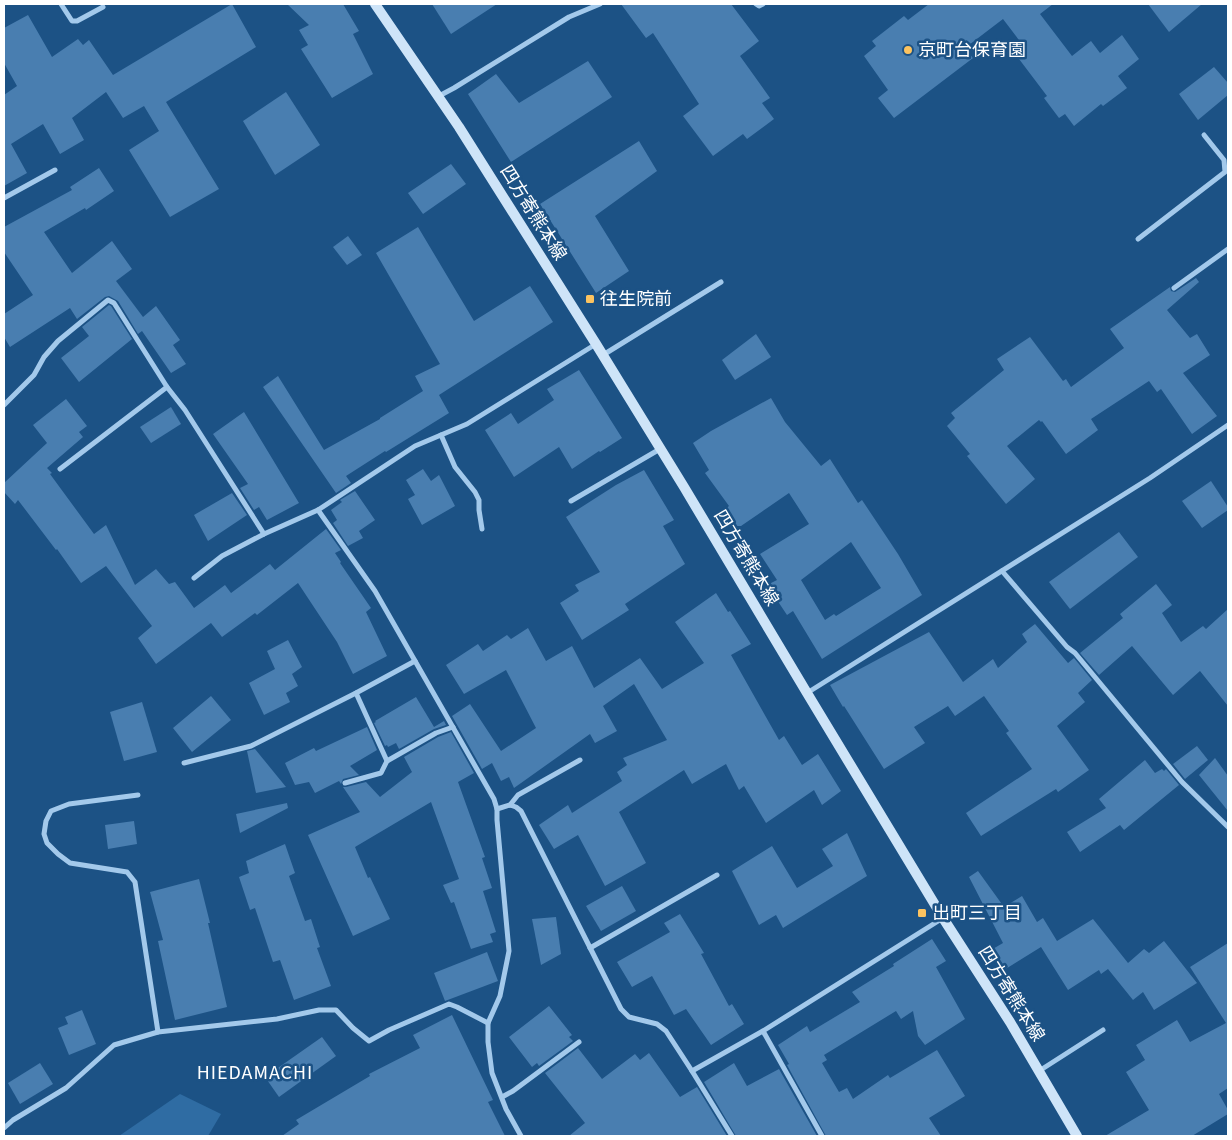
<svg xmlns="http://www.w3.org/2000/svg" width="1232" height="1140" font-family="'Source Sans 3','Noto Sans JP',sans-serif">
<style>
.green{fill:#2f6ca3}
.building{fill:#497eb0;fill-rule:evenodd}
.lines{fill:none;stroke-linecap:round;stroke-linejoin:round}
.minor{stroke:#a3c9eb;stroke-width:5}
.secondary{stroke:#cee4f8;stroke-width:10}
.poi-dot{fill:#fcc360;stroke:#1c5285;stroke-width:2}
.labels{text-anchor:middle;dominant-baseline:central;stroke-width:5;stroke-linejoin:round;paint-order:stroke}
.poi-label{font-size:18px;fill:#fff;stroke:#1c5285;text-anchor:start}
.street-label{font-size:18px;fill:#fff;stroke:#1c5285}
.quarter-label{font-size:20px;letter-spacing:1px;fill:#fff;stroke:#1c5285}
</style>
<rect width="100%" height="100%" fill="#1c5285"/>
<polygon class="green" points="180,1094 221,1114 208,1136 119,1136"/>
<g class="building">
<polygon points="232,4 256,47 166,102 219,189 170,217 129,150 159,131 144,106 123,118 106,92 72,118 84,140 60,154 43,124 11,144 27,173 4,186 4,95 17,86 4,63 4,28 28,15 52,57 78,39 83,45 89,40 113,75"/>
<polygon points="287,4 343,4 359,31 353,34 373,74 332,98 301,49 308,45 299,30 309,25"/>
<polygon points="432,4 497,4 451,34"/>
<polygon points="621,4 731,4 759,41 740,56 770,98 762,103 774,119 747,139 743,134 713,156 683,116 699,104 653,33 646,38"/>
<polygon points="929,4 1053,4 1040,14 1072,56 1091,41 1100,53 1122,35 1139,59 1118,76 1127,88 1103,106 1101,104 1074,126 1065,114 1059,118 1044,98 1047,96 1016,55 1025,48 1003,19 965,48 973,58 894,118 878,98 888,90 864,56 876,46 872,41 904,16 908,20"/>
<polygon points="1148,4 1202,4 1169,32"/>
<polygon points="588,61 612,97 511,162 468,94 496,74 519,103"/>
<polygon points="1214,67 1228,83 1228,95 1198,120 1179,94"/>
<polygon points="286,92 320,145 275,175 243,121"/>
<polygon points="639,141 657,171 595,216 629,271 596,293 540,204"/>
<polygon points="451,164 466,184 423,214 408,193"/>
<polygon points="99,168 114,191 86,210 85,208 44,232 72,273 112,241 132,269 116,281 143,317 156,306 180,340 173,345 186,364 171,373 142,331 138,334 118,301 109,296 105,297 77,319 70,308 10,347 4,337 4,314 33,295 4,252 4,227 72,190 70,187"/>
<polygon points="418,227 474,321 530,286 553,322 439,395 449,413 386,452 385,451 346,476 351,483 336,493 263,387 278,376 324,450 380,419 380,418 423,391 415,376 440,364 376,253"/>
<polygon points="348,236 362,255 347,265 333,247"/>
<polygon points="1196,278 1199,282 1167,310 1190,338 1197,334 1210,355 1183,373 1217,416 1192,434 1161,389 1157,392 1149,381 1091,419 1098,430 1066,454 1042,421 1041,422 1039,420 1007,446 1035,479 1006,504 967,456 970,454 947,426 955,418 951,413 1004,370 997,359 1030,337 1063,381 1066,379 1071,387 1124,348 1110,329 1170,287 1171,291 1175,292"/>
<polygon points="109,305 111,306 132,339 79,382 61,358 89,336 82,327"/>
<polygon points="756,334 771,357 735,380 722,360"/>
<polygon points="579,370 622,438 600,452 599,451 572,469 559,447 514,477 485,430 511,413 518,424 554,400 547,389"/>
<path d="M771 398 785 422 821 466 830 459 858 503 862 500 898 554 922 595 822 659 793 611 787 615 767 585 777 580 760 554 809 524 789 493 741 526H734L723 511 729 506 705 473 709 470 693 443 711 431ZM851 542 881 588 836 616 834 614 825 620 801 580Z"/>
<polygon points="66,399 87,426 79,432 83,437 47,468 52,473 50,474 94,534 106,525 135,585 156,569 169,584 175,582 194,608 225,585 231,593 270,564 275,570 326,529 341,550 335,553 341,562 340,563 371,608 366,612 387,656 353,674 337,642 298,583 257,615 255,613 222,637 211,623 156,664 138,638 152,626 106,566 81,583 57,549 56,550 18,500 15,504 4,492 4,483 47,443 33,425"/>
<polygon points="171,407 181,424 151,443 140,427"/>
<polygon points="244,412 299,503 267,520 259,507 254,510 240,488 248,484 213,434"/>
<polygon points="423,469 431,481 439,475 455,506 422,525 408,499 415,495 406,480"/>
<polygon points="644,470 674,520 663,526 685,564 625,604 629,610 582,640 560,603 579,591 575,585 600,572 566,517 616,485"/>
<polygon points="1211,481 1228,507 1228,510 1202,528 1182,501"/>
<polygon points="355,491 375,520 359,531 363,538 348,546 333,523 337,520 331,510 342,502 340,500"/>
<polygon points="232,493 247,515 208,541 194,515"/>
<polygon points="1119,532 1138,557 1070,609 1049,582"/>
<polygon points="1156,584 1172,605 1162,613 1181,642 1203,626 1206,629 1228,609 1228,706 1200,671 1173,695 1132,646 1099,675 1080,653 1123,618 1120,614"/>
<polygon points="716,593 728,612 730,611 751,644 731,655 779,740 784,736 802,765 818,754 841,791 822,805 814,790 766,823 744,786 739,790 726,764 692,784 684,770 619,812 646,863 605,886 578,835 554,849 539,825 568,805 572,813 622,781 617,772 627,765 623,758 667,740 634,684 603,706 617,731 595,743 590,734 514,788 509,777 501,781 492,763 482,769 452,716 470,704 501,751 536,728 506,670 464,694 446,665 478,644 483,651 507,635 511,639 528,628 546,661 572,646 594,688 640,658 662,689 704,663 675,622"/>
<polygon points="1035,624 1068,663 1074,658 1092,680 1078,693 1085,702 1057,726 1089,770 1058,792 1056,789 981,836 966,813 1032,769 1006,733 1009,731 984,696 955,716 948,706 914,727 925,743 884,769 844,706 843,707 830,685 929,632 963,682 993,659 998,668 1027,642 1022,634"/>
<polygon points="288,640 302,667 292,674 298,686 286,693 290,702 264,715 249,683 275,669 267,651"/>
<polygon points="211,696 231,720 192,752 173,728"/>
<polygon points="416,697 434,727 444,721 446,725 434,729 399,749 396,743 388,747 387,745 385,746 374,723 376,722 375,721"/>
<polygon points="142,702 157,752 124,761 110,712"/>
<polygon points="367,727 377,750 350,766 359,775 343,779 341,784 339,781 315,793 309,782 295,785 285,763 314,748 316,751"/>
<polygon points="451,732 474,773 458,782 485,857 482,858 492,888 483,891 496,932 490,934 493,942 471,949 454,902 451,903 443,885 459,879 431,802 355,847 368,878 370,877 390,919 353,936 308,835 360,812 343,787 346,787 366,782 380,797 412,772 404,757 438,737"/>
<polygon points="1197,746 1208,760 1185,779 1173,764"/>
<polygon points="255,749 286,787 256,793 247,751"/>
<polygon points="1215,758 1228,776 1228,811 1199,775"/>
<polygon points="1145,760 1155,773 1162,769 1164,771 1166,769 1179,785 1124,830 1120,825 1080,852 1067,832 1106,808 1099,799"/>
<polygon points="287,803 288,808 240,833 236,814"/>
<polygon points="134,821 137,844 108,849 105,825"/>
<polygon points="847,833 867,876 783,928 776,915 759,925 732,871 772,846 797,888 833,866 822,849"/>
<polygon points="285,844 295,873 289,876 305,921 311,919 320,947 317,948 331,986 294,1000 280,960 273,962 255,908 250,910 239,877 249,873 246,861"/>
<polygon points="978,871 1004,907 1022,896 1037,922 1043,918 1057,941 1093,919 1128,963 1144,949 1149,953 1164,941 1197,983 1154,1010 1143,992 1133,1000 1108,969 1101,974 1099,970 1068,990 1041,947 1004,970 991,950 1003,943 969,877"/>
<polygon points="199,879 210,923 208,923 227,1007 175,1020 158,941 163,940 150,892"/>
<polygon points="622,886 636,911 601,931 586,906"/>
<polygon points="680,914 704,953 701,954 729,1006 732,1004 744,1024 711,1045 686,1009 674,1015 652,976 632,987 617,962 670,932 664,923"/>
<polygon points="556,917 561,954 541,965 532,919"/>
<polygon points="932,939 946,961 936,967 965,1019 925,1045 918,1036 913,1011 901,1019 896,1011 824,1055 827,1060 822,1063 839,1092 847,1088 853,1099 888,1075 890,1078 937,1050 965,1096 929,1118 941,1136 826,1136 787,1065 789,1064 778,1045 807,1026 810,1032 860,1002 852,992 894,966 893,964"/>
<polygon points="1228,943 1228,1088 1219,1094 1228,1110 1228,1114 1192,1136 1105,1136 1149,1110 1126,1072 1145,1060 1136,1045 1177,1020 1190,1042 1226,1023 1190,967"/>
<polygon points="487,952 498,981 445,1001 434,973"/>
<polygon points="549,1006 572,1035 569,1037 573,1041 539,1066 537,1063 532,1067 509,1037"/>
<polygon points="82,1010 96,1044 69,1055 58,1028 68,1024 65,1017"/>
<polygon points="452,1015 493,1100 488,1102 505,1136 282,1136 299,1124 296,1120 370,1076 369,1074 420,1048 413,1035"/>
<polygon points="322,1037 336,1056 279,1097 265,1077"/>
<polygon points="578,1048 602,1079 635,1054 640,1060 649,1053 680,1097 697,1087 727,1136 569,1136 585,1123 545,1073"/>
<polygon points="40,1063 53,1084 20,1104 8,1083"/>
<polygon points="734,1063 747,1086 779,1069 817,1136 736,1136 704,1082"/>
</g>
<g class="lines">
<g class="minor">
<polyline points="61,4 72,21 77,21 103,7"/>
<polyline points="756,4 759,6 763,4"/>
<polyline points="439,96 454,88 569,17 600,4"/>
<polyline points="4,198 55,170"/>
<polyline points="1138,239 1225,172 1224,160 1204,135"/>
<polyline points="1174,288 1228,249"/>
<polyline points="603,355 721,282"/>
<polyline points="4,405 34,375 44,357 58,341 108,300 114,303 167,387 185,410 264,534"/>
<polyline points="441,435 455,467 475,492 479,500 479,510 482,529"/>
<polyline points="60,469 167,387"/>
<polyline points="571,501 660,449"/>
<polyline points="318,510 375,591 494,799 497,809 497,820 509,951 500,996 488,1023 488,1042 492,1073 506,1109 521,1136"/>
<polyline points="1002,571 1067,647 1075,653 1182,782 1228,827"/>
<polyline points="194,578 222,556 264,534 318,510 415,446 467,424 596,344"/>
<polyline points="356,693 387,761"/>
<polyline points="807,693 1150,478 1228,425"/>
<polyline points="184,763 251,746 356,693 415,661"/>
<polyline points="345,783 381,773 387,761 436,733 453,727"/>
<polyline points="138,795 69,804 51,811 46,821 44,834 47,843 58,854 70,863 127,872 135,882 158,1032"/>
<polyline points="510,805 516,807 521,811 621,1009 629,1017 657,1024 666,1031 692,1071 732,1136"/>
<polyline points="497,809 510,805 518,795 580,760"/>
<polyline points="590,948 717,875"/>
<polyline points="763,1031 822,1136"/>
<polyline points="692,1071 763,1031 943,918"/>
<polyline points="1039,1071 1103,1030"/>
<polyline points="502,1097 513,1091 579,1042"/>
<polyline points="4,1128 13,1120 66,1088 114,1045 158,1032 277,1019 319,1010 336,1010 353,1028 369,1041 389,1030 449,1004 457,1007 488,1023"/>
</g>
<polyline class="secondary" points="375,4 459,127 596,344 684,487 807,693 943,918 1010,1022 1077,1136"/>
</g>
<g class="poi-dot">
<circle cx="908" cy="50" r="5"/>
<rect x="585" y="294" width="10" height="10" rx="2.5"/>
<rect x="917" y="908" width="10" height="10" rx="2.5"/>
</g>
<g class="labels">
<g class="poi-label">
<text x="918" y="50">京町台保育園</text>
<text x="600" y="299">往生院前</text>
<text x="932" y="913">出町三丁目</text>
</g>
<g class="street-label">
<text transform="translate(533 213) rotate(58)">四方寄熊本線</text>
<text transform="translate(746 558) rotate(59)">四方寄熊本線</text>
<text transform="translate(1011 994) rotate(58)">四方寄熊本線</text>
</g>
<g class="quarter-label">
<text x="255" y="1073">HIEDAMACHI</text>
</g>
</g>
<rect width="1232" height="1140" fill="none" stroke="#ffffff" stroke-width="10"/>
</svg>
